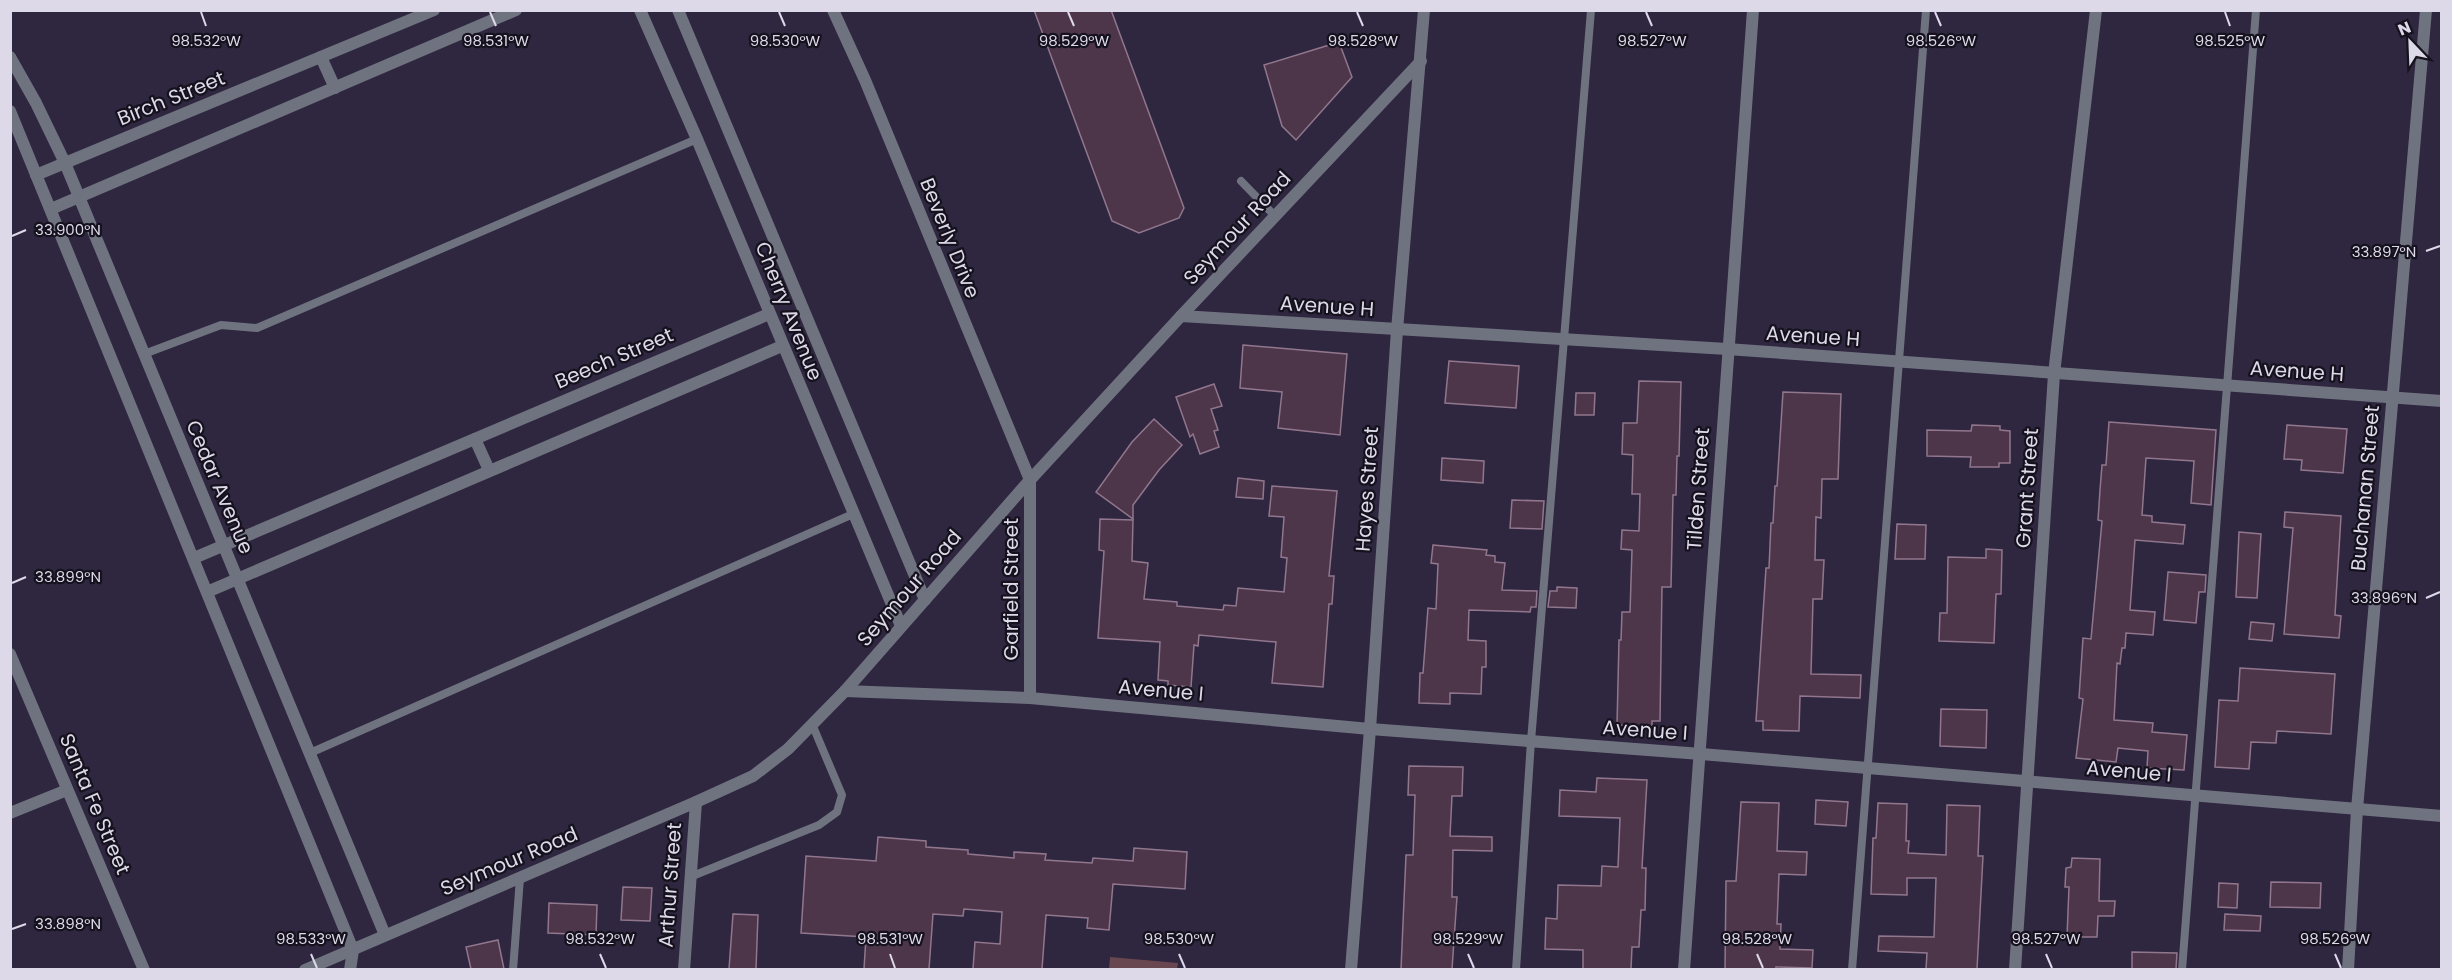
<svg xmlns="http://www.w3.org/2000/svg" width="2452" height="980" font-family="Poppins,sans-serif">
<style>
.green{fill:#694751}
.building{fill:#4d364a;stroke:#91778e;stroke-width:1.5}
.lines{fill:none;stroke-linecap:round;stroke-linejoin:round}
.service{stroke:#6f7380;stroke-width:8}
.minor{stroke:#6f7380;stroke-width:12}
.ticks{fill:none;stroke:#ded9e9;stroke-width:2}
.labels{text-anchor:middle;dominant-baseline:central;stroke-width:4.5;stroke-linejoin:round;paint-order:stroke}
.street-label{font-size:20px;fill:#ded9e9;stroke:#15121d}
.ticks-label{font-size:15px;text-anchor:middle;fill:#ded9e9;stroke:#15121d;stroke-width:4.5;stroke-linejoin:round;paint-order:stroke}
</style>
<rect width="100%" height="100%" fill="#2f263f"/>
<polygon class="green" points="1110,957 1178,963 1177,969 1109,969"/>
<g class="building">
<polygon points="1034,10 1111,10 1184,208 1179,218 1139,233 1112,221"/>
<polygon points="1339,42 1352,77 1296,140 1282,126 1264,65"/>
<polygon points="1243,345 1347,354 1340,435 1278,428 1282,392 1240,388"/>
<polygon points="1449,361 1519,366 1516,408 1445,403"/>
<polygon points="1639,381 1681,382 1679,456 1677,456 1676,495 1673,495 1671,587 1662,587 1660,721 1652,721 1652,727 1617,725 1619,640 1621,640 1622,612 1630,612 1632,550 1621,549 1622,530 1639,531 1640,494 1632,494 1633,455 1622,454 1623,423 1637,423"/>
<polygon points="1214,384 1222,406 1211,409 1218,430 1214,431 1219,447 1200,454 1193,434 1190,437 1176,397"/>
<polygon points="1783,392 1841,394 1838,479 1822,479 1821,518 1816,517 1815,560 1824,560 1822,599 1813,599 1811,674 1861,675 1860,698 1800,696 1799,731 1763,730 1763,721 1756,721 1766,568 1769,568 1771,523 1773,523 1775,486 1777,486"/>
<polygon points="1576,393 1595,393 1594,415 1575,415"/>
<polygon points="1154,419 1182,445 1159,470 1133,505 1133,519 1096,492 1132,442"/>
<polygon points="2109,422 2216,430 2211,505 2191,503 2194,461 2146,458 2142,515 2152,516 2152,522 2185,525 2183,544 2135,540 2130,610 2155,612 2153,635 2126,633 2125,648 2122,648 2120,664 2117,663 2114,720 2153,723 2152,732 2187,735 2184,770 2147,768 2148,751 2118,748 2116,762 2076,758 2083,699 2079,698 2083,638 2091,639 2102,521 2098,520 2100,490 2102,465 2106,465"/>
<polygon points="1972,425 2000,426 2000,430 2010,431 2010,463 1999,463 1999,467 1970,467 1971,457 1927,456 1927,430 1971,431"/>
<polygon points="2287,425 2347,429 2343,473 2301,470 2302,460 2284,459"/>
<polygon points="1442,458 1484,461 1483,483 1441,480"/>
<polygon points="1238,478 1264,481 1263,499 1236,497"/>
<polygon points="1272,486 1337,491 1329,576 1334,576 1332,604 1329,604 1323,687 1272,683 1276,642 1199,635 1198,646 1194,645 1191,687 1168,685 1168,681 1158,680 1160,642 1098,638 1104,551 1099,550 1100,519 1133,520 1132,561 1148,563 1144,599 1177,602 1177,606 1223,610 1224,605 1236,606 1238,588 1284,592 1287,558 1281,557 1284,517 1269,516"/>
<polygon points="1512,500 1544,501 1542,529 1510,528"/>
<polygon points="2285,512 2341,516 2335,615 2341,616 2339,638 2284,634 2293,528 2284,527"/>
<polygon points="1897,524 1926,525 1925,559 1895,559"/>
<polygon points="2239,532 2261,534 2257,598 2236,597"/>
<polygon points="1433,545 1487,550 1486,555 1495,556 1495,562 1505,563 1502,590 1537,591 1536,607 1531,607 1530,612 1469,610 1468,640 1486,641 1486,667 1482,667 1481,694 1450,693 1450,704 1419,703 1420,673 1423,673 1428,608 1436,609 1438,564 1431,563"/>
<polygon points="1986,549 2002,550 2001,594 1996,594 1994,643 1939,641 1940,613 1947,613 1948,557 1986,558"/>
<polygon points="2168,572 2206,575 2205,592 2199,592 2196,623 2164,620"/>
<polygon points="1557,587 1577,588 1576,608 1548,607 1550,591 1557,591"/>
<polygon points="2251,622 2274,624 2272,641 2249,639"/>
<polygon points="2240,668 2335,674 2331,734 2277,731 2276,743 2251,742 2249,769 2215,767 2219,700 2238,701"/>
<polygon points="1941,709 1987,710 1986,748 1940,746"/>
<polygon points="1409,766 1463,767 1462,796 1452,796 1450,836 1492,837 1492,851 1453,850 1452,897 1457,897 1452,969 1401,969 1406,855 1413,855 1415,795 1408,795"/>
<polygon points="1597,778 1647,780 1642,868 1646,868 1645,910 1641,910 1639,947 1632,947 1631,969 1583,969 1583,950 1545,949 1546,918 1557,919 1558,885 1601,886 1602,866 1618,867 1620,818 1559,816 1560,790 1596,792"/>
<polygon points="1816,800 1848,802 1846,826 1815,824"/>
<polygon points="1741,802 1779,803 1777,851 1807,852 1806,875 1779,874 1777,924 1781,924 1780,949 1813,950 1812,968 1776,967 1776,969 1725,969 1726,881 1736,881"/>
<polygon points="1878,803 1907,804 1906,841 1909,841 1908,853 1946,855 1947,805 1980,806 1978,856 1983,856 1977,969 1926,969 1927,953 1878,951 1879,936 1934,937 1936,878 1907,878 1907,895 1871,894 1873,838 1876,838"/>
<polygon points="878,837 926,841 926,847 968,850 968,854 1014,858 1014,852 1046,854 1045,860 1092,863 1093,858 1133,861 1134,848 1187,852 1185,889 1113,884 1109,930 1087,928 1088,918 1046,915 1042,969 973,969 975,942 1000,944 1002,912 964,909 963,916 933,914 929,969 864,969 866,937 801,933 806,856 876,861"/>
<polygon points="2072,858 2100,859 2099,901 2115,901 2114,916 2098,916 2097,937 2067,937 2069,887 2065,887 2066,868 2071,867"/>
<polygon points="2271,882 2321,883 2320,908 2270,907"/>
<polygon points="2219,883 2238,884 2237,908 2218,907"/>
<polygon points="623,887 652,888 650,921 621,920"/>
<polygon points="549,903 597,905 596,935 548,933"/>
<polygon points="733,914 758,915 756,969 729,969"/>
<polygon points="2225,914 2261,916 2260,931 2224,930"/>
<polygon points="498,940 504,969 471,969 466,947"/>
<polygon points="2132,952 2177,953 2176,969 2132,969"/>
</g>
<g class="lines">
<g class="service">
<polyline points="1241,181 1275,216"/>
<polyline points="144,354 221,325 257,328 697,139"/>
<polyline points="310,753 853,514"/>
<polyline points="690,877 819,825 837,812 842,795 812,724"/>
<polyline points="513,970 520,878"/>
<polyline points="1516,970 1531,741 1591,10"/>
<polyline points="1852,970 1926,10"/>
<polyline points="2182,970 2256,10"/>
</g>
<g class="minor">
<polyline points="640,10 697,139 901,626"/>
<polyline points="678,10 925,600"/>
<polyline points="833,10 865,80 1030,480 1030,698"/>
<polyline points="10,57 36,103 65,163 385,935"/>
<polyline points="321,57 335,88"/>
<polyline points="10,111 353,950"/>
<polyline points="36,175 434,10"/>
<polyline points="51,209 516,10"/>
<polyline points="1181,316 1727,349 2442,401"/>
<polyline points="475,439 489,470"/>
<polyline points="194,558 769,314"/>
<polyline points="207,592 782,346"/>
<polyline points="10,654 144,970"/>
<polyline points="845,691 1030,698 1370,729 1701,754 2442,816"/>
<polyline points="10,813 67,790"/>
<polyline points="305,970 696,802 753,776 788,749 845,691 1030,480 1181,316 1421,61"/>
<polyline points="350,970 353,950"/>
<polyline points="684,970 696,802"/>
<polyline points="1351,970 1370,729 1397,330 1424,10"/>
<path d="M1684 970C1709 650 1728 330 1753 10"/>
<polyline points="2015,970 2054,374 2096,10"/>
<polyline points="2348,970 2357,809 2426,10"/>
</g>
</g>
<path class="ticks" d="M201 12 206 26M490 12 496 26M779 12 785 26M1068 12 1074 26M1357 12 1363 26M1646 12 1652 26M1935 12 1941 26M2225 12 2230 26M12 236 26 230M2426 251 2440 246M12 583 26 577M2426 598 2440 592M12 929 26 924M311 954 317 968M600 954 606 968M890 954 895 968M1179 954 1185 968M1468 954 1474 968M1757 954 1763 968M2046 954 2052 968M2335 954 2341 968"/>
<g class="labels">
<g class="street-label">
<text transform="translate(171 98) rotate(-22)">Birch Street</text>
<text transform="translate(1237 228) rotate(-47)">Seymour Road</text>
<text transform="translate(950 238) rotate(68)">Beverly Drive</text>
<text transform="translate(1327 306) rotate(4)">Avenue H</text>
<text transform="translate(789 311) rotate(68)">Cherry Avenue</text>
<text transform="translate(1813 336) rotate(4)">Avenue H</text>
<text transform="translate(614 358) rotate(-23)">Beech Street</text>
<text transform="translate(2297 371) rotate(4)">Avenue H</text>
<text transform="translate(220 487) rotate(67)">Cedar Avenue</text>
<text transform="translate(2027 488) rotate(-86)">Grant Street</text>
<text transform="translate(2365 488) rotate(-85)">Buchanan Street</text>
<text transform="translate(1367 489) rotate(-86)">Hayes Street</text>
<text transform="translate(1698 489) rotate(-86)">Tilden Street</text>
<text transform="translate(909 588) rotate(-49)">Seymour Road</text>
<text transform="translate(1011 589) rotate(-90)">Garfield Street</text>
<text transform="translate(1161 690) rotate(5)">Avenue I</text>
<text transform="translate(1645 730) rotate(4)">Avenue I</text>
<text transform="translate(2129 771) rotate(5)">Avenue I</text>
<text transform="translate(95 804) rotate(67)">Santa Fe Street</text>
<text transform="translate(509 861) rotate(-23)">Seymour Road</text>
<text transform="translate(670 885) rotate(-86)">Arthur Street</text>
</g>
</g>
<g class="ticks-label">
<text x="206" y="46">98.532°W</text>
<text x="496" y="46">98.531°W</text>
<text x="785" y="46">98.530°W</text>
<text x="1074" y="46">98.529°W</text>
<text x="1363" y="46">98.528°W</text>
<text x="1941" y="46">98.526°W</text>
<text x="2230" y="46">98.525°W</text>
<text x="1652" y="46">98.527°W</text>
<text x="68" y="235">33.900°N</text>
<text x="2384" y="257">33.897°N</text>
<text x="68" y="582">33.899°N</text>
<text x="2384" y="603">33.896°N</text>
<text x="68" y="929">33.898°N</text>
<text x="311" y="944">98.533°W</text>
<text x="600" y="944">98.532°W</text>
<text x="890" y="944">98.531°W</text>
<text x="1179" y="944">98.530°W</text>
<text x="1468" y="944">98.529°W</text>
<text x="1757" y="944">98.528°W</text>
<text x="2046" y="944">98.527°W</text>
<text x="2335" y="944">98.526°W</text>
</g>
<rect width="2452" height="980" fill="none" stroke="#ded9e9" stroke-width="24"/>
<g transform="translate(2410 42) rotate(337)" stroke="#15121d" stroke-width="4.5" paint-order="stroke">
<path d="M0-4.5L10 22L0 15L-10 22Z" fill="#ded9e9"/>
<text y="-9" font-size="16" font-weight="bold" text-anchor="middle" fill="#ded9e9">N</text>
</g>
</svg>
